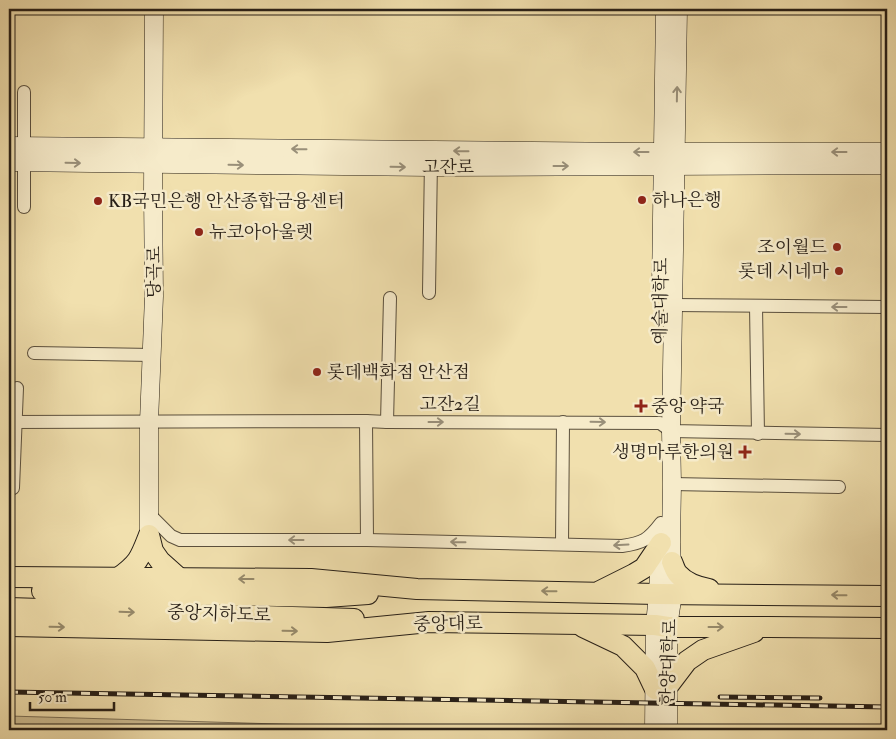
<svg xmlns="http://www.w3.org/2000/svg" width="896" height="739" font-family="'IM FELL Double Pica','Noto Serif KR',serif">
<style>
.green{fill:#cfbf94;stroke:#7b6f56}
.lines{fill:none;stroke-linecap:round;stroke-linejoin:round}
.street-casing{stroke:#5a4f3d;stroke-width:14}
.secondary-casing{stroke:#271f17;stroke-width:19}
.primary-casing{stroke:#271f17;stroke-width:22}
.street{stroke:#f6ebca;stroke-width:12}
.secondary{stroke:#f6ebca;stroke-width:18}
.primary{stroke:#f1e0ae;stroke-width:20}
.rail-casing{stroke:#271f17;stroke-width:5}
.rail{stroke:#f6ebca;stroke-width:3;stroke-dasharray:9;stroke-linecap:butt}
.oneway{stroke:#998f79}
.oneway2{stroke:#96896a}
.poi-dot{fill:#8f2418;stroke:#f6ebca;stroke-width:2}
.labels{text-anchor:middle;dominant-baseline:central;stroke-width:5;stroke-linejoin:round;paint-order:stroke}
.street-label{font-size:18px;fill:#271f17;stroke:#f6ebca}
.poi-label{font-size:18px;fill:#271f17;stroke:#f6ebca;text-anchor:start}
</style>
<rect width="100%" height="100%" fill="#f1e0ae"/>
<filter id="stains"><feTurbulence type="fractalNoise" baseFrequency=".004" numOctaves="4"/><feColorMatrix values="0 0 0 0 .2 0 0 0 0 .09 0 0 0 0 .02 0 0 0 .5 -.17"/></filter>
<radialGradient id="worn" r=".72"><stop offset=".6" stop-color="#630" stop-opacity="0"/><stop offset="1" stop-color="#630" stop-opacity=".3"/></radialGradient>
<polygon class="green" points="9,716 480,730 9,730"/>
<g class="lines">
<g class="street-casing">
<g id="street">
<polyline points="24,92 24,207"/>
<polyline points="429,293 431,160"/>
<polyline points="673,305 887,307"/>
<polyline points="756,306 758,434"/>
<polyline points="34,353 152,355"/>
<polyline points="366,421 367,540"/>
<polyline points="9,422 366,421 387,422 660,423 671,431 887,435"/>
<polyline points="387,422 390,298"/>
<polyline points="672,484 839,487"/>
<polyline points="13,488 17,388"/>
<path d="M150 515 171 536 180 540H367L622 546C643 543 648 540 661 523"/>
<polyline points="562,544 563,422"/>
</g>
</g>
<g class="secondary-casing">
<g id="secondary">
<polyline points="9,146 639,152 887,152"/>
<polyline points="9,162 431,167 887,165"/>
<polyline points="661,288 665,9"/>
<polyline points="149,535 149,422 154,296 153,192 154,9"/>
<polyline points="654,730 655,625 658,594 661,539"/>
<polyline points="668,730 668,627 673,593 671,543 672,484 671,431 678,9"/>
</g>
</g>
<g class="primary-casing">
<g id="primary">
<path d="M672 562C674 566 675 571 678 574 685 582 698 587 709 589"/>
<polyline points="9,577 311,579 417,589 658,594 887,596"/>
<path d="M118 578C139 563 140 558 149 535L153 551 160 561 179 578"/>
<polyline points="42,591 326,597 368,594"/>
<polyline points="600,591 634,574 644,568 661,543"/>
<polyline points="9,608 354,619"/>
<polyline points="9,626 327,632 429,622 655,625 668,627 769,627 887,628"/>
<polyline points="583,627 623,646 645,668 655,689"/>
<polyline points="668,686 687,661 703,650 754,632"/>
</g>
</g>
<use href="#street" class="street"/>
<use href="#secondary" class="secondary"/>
<use href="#primary" class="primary"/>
<g class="rail-casing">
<g id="rail">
<polyline points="9,692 887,707"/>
<polyline points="720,697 820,698"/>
</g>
</g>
<use href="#rail" class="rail"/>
</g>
<defs><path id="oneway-shaft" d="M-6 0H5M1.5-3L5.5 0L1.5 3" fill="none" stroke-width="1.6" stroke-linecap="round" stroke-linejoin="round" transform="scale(1.25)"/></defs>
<g class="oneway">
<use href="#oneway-shaft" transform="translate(677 94) rotate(-89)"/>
<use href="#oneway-shaft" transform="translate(299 149) rotate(-179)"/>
<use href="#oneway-shaft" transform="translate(461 151) rotate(-179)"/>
<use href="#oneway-shaft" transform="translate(641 152) rotate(-180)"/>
<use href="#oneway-shaft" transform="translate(839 152) rotate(180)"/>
<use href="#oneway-shaft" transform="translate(73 163) rotate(1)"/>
<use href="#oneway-shaft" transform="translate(236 165) rotate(1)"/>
<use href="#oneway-shaft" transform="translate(561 166)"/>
<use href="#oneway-shaft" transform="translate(398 167) rotate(1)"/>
<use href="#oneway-shaft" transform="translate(839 307) rotate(-180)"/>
<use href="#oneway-shaft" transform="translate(436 422)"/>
<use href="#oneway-shaft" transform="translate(598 422) rotate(1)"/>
<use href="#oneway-shaft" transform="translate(793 434) rotate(1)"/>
<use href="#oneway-shaft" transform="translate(296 540) rotate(-180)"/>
<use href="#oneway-shaft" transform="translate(458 542) rotate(-179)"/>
<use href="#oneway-shaft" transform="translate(621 545) rotate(177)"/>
</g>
<g class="oneway2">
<use href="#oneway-shaft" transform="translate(246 579) rotate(-180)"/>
<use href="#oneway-shaft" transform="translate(549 591) rotate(-179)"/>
<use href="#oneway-shaft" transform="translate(839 595) rotate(-179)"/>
<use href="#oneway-shaft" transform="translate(127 612) rotate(2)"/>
<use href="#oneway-shaft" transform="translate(57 627) rotate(1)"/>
<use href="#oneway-shaft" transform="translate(716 627)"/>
<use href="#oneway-shaft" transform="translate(290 631) rotate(1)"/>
</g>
<g class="poi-dot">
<circle cx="642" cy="200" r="5"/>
<circle cx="98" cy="201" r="5"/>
<circle cx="199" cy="232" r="5"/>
<circle cx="837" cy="247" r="5"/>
<circle cx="839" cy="271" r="5"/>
<circle cx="317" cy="372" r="5"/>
<path d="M638.5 398.5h5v5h5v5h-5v5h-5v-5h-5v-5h5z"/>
<path d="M742.5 444.5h5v5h5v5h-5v5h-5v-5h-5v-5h5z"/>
</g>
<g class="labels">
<g class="street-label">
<text x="448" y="167">고잔로</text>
<text transform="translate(154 272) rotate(-90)">당곡로</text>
<text transform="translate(661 301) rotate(-89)">예술대학로</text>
<text x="450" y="404">고잔2길</text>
<text transform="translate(219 614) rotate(2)">중앙지하도로</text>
<text transform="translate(448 624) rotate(-1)">중앙대로</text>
<text transform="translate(669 662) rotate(-88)">한양대학로</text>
</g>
<g class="poi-label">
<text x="652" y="200">하나은행</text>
<text x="108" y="201">KB국민은행 안산종합금융센터</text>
<text x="209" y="232">뉴코아아울렛</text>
<text x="827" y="247" text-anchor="end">조이월드</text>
<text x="829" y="271" text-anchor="end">롯데 시네마</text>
<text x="327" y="372">롯데백화점 안산점</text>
<text x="651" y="406">중앙 약국</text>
<text x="734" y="452" text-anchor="end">생명마루한의원</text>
</g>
</g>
<rect width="896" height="739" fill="none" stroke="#f1e0ae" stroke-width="30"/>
<rect x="10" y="10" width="876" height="719" fill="none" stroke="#271f17" stroke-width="2.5"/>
<rect x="15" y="15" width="866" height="709" fill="none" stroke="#271f17"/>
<path d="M30 702v8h84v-8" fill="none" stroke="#271f17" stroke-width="2.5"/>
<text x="38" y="702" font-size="15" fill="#271f17" stroke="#f6ebca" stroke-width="4" paint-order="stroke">50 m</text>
<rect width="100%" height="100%" filter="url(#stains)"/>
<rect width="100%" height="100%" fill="url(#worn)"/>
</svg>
